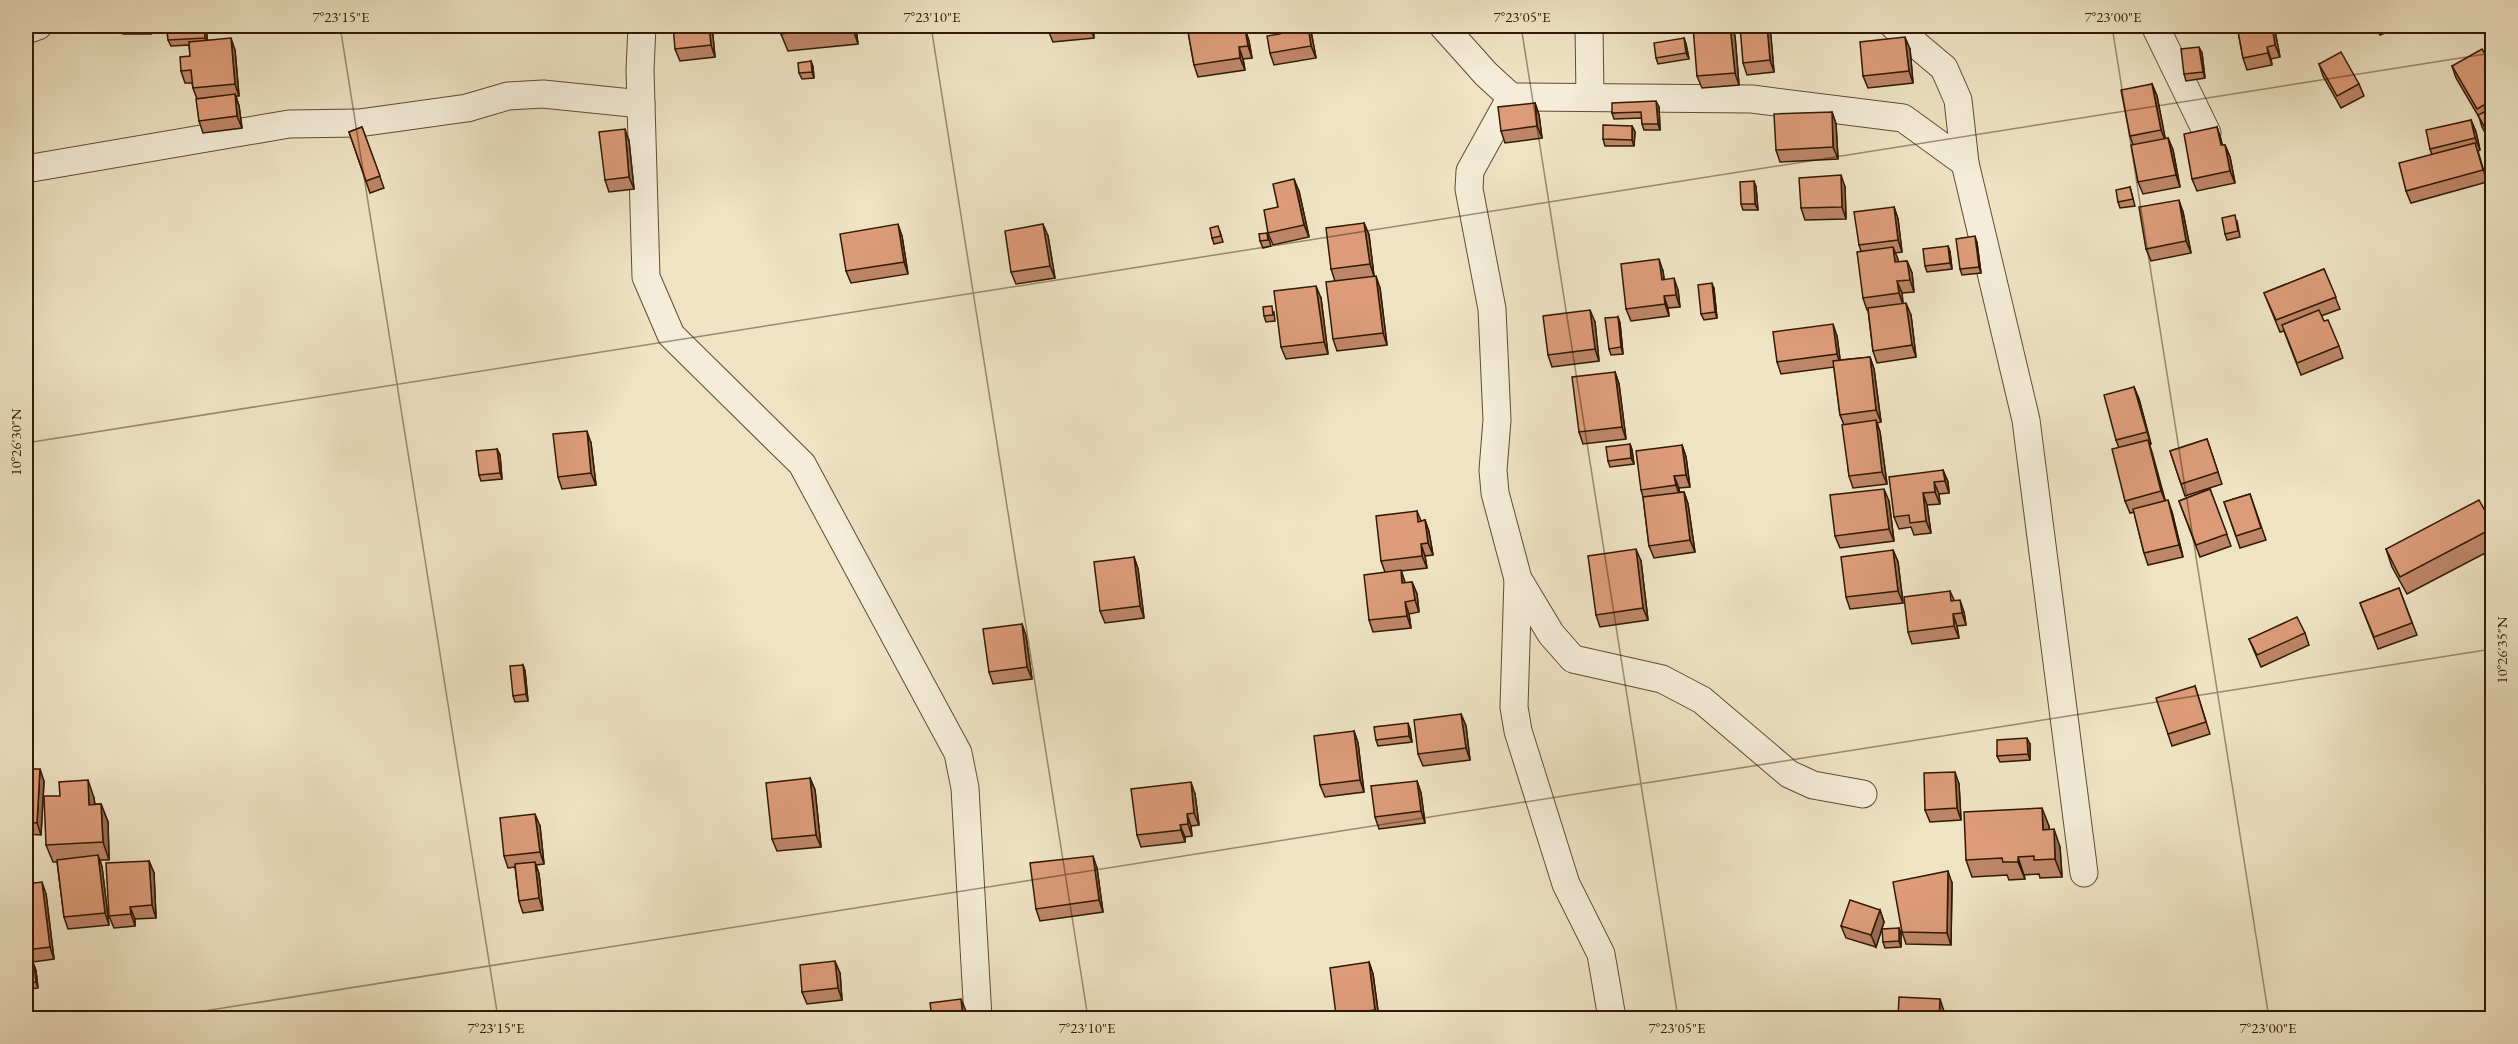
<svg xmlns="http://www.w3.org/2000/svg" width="2518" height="1044" font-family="'EB Garamond',serif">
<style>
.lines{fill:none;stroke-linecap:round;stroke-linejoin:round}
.street-casing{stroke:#604c33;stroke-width:29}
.street{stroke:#f5edd9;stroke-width:27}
.wall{fill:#bd8668;stroke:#311a03;stroke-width:1.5}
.shaded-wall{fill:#9a6d55;stroke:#311a03;stroke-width:1.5}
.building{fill:#dc9c79;stroke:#311a03;stroke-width:1.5}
.ticks{fill:none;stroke:#311a03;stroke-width:1.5;stroke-opacity:0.45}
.neatline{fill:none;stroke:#311a03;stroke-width:2}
.ticks-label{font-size:15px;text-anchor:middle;fill:#311a03}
</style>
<rect width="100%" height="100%" fill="#efe3c4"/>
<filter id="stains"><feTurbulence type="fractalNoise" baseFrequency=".00333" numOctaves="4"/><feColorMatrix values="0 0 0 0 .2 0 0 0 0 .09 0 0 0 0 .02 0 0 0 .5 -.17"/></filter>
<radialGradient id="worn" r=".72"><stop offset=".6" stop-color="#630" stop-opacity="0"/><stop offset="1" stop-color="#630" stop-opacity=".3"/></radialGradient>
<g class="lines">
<g class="street-casing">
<g id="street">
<polyline points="642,26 640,70 646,277 671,335 802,464 958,753 965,788 978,1018"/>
<polyline points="1443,26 1486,74 1511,97 1752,99 1903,118 1965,163"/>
<polyline points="1589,26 1590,97"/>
<polyline points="1894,26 1944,68 1958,100 1965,163 2026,420 2084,873"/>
<polyline points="2155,26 2207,133"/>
<polyline points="26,30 38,26"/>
<polyline points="1511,97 1470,171 1469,189 1492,309 1497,420 1493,470 1495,493 1518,579 1551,634 1573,659 1662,679 1702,700 1789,774 1813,785 1863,794"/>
<polyline points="26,169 289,124 359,123 467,108 508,96 543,94 641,104"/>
<polyline points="1518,579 1514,707 1518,731 1566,884 1601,954 1612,1018"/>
</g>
</g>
<use href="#street" class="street"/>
</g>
<g class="wall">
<polygon points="121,26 151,26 151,34 123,34"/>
<polygon points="165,26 191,26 191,28 207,33 207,40 235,50 239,96 236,96 239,106 242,128 203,133 199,121 197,99 193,88 192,83 185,83 181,71 190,56 189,45 171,46 168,40 167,30 166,30"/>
<polygon points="712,26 715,57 680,61 675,49"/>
<polygon points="781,26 862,26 862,27 856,28 858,44 788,51 781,34"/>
<polygon points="1048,26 1093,26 1094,38 1053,42 1048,30"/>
<polygon points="1187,26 1237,26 1238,30 1245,29 1249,41 1252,58 1243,59 1245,70 1198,77 1194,65"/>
<polygon points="1310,26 1316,58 1274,65 1270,53 1280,34"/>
<polygon points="1695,26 1731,26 1735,36 1739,85 1702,88 1697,76"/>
<polygon points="1770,26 1774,72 1747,75 1743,63"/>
<polygon points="2237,26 2273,26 2275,31 2280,57 2271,59 2272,65 2247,70 2243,58"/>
<polygon points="2375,26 2402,26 2380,35"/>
<polygon points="1684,38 1686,44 1689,59 1658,64 1656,58"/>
<polygon points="1910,49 1913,83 1868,88 1863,76"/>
<polygon points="2202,53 2205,78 2186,81 2184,74"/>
<polygon points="811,61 813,67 814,78 802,79 799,73"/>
<polygon points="2319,64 2359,84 2364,96 2341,108 2323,76"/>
<polygon points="2452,66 2493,67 2493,147 2482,127 2479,117 2456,78"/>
<polygon points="2152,84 2157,96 2165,139 2168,138 2173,150 2180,187 2143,194 2138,182 2133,145 2130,136"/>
<polygon points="1535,103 1539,115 1542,138 1505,143 1501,131"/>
<polygon points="1659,107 1660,130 1644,130 1642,124 1642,118 1614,119 1612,113"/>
<polygon points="1832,112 1836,124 1838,159 1780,162 1776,150"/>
<polygon points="2471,120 2476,132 2480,150 2478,151 2487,182 2411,203 2406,191 2432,155 2430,149"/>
<polygon points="1632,126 1635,132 1634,146 1605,146 1603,139"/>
<polygon points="362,127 384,188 370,193 349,132"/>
<polygon points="2217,127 2222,145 2225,145 2230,157 2235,183 2197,191 2192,179"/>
<polygon points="629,141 634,189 609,192 605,180"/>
<polygon points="1756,187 1758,210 1743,210 1741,204"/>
<polygon points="1845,187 1846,219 1805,220 1801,208"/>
<polygon points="2130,187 2135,206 2120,208 2118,202"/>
<polygon points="1299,191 1309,237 1273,245 1268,233 1278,207"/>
<polygon points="1894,207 1898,219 1902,252 1895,253 1898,262 1907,261 1912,273 1914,292 1902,293 1903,303 1911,315 1916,357 1877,363 1873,351 1868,310 1867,310 1863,298 1861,251 1859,245"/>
<polygon points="2183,212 2191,253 2151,261 2146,249"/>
<polygon points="2237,221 2240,237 2227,240 2225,234"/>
<polygon points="1364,223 1369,235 1374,276 1380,288 1387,345 1337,351 1333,339 1335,281 1331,269"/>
<polygon points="1220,232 1223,242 1214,244 1212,238"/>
<polygon points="1267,233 1271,246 1263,248 1260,241"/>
<polygon points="902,236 908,274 851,283 846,271"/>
<polygon points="1048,236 1055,278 1016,284 1011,272"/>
<polygon points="1977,243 1981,273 1962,275 1960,269"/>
<polygon points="1948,246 1950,252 1952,269 1927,272 1925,266"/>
<polygon points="2324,269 2340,309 2321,316 2339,346 2343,358 2301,375 2284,331 2280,332 2264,293"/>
<polygon points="1663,271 1664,279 1678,290 1680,307 1668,308 1669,316 1631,321 1626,309"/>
<polygon points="1714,289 1717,318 1704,320 1701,314"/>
<polygon points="1321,298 1328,354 1286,359 1281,347"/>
<polygon points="1274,312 1275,321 1266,322 1264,316"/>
<polygon points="1618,317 1620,323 1623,354 1611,355 1609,349"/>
<polygon points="1595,322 1599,361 1552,367 1548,355"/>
<polygon points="1837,336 1840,360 1870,357 1874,369 1881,422 1877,423 1880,432 1887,484 1853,488 1849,476 1844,425 1840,415 1834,367 1781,374 1777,362"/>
<polygon points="1615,372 1619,384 1626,439 1583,444 1579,432"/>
<polygon points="2134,387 2139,399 2151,444 2149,445 2165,501 2172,512 2183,557 2148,565 2144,553 2134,512 2130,513 2125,501 2119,448 2116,440"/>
<polygon points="2207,439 2222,484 2185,496 2170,451"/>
<polygon points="591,443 596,485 562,489 558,477"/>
<polygon points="1630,444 1632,450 1634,464 1610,467 1608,461"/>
<polygon points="1682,445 1686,457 1690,487 1679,488 1679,492 1684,492 1688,504 1695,552 1654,558 1649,546 1643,497 1641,490"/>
<polygon points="497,449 500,455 502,479 481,481 479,475"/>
<polygon points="1943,470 1948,482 1949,493 1939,494 1940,504 1927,505 1931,533 1914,535 1911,527 1899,529 1894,517"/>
<polygon points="2210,489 2231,546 2200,557 2179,501"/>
<polygon points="2250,494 2266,540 2240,548 2224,502"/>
<polygon points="1889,501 1894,541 1840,548 1835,536"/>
<polygon points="1417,511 1421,521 1425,520 1429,532 1433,555 1425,556 1427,568 1401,571 1405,583 1412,582 1417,594 1419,612 1409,614 1411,628 1373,632 1369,620 1385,572 1381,561"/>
<polygon points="2493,525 2493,549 2407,594 2392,567 2386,549"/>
<polygon points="1893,550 1898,562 1903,603 1850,609 1846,597"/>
<polygon points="1134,557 1138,569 1144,618 1105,623 1100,611"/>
<polygon points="1641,561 1648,620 1600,627 1596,615"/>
<polygon points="2399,588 2417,635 2378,649 2360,603"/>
<polygon points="1950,591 1954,600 1964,612 1966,625 1957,626 1959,638 1912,644 1908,632"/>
<polygon points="1022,624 1026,636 1032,679 993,684 989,672"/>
<polygon points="2305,633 2309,645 2261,667 2249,639"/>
<polygon points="523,665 525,671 528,701 515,702 513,696"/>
<polygon points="2195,686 2210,734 2172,746 2168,734"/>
<polygon points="1461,714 1466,726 1470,760 1423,766 1418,754"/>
<polygon points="1410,729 1412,742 1378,746 1376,740"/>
<polygon points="1354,731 1358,743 1364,792 1325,797 1320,785"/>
<polygon points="2030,744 2030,760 2000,762 1997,756"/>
<polygon points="26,769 44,781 41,835 26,834"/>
<polygon points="810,778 815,790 821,847 777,851 772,839"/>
<polygon points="1417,781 1421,793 1425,823 1379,829 1375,817"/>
<polygon points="1959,784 1961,820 1930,822 1925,810"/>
<polygon points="1195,794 1199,825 1191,826 1192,836 1185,837 1185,842 1141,847 1137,835"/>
<polygon points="94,798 95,804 101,804 108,822 109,860 100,860 102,867 109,925 68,929 64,917 57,862 53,862 46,845"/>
<polygon points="540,826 544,864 536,865 539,874 543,910 523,913 519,901 515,867 508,868 504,856"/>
<polygon points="2049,826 2049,830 2060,847 2062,877 2040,878 2039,874 2024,875 2025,879 2009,880 2007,875 1972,877 1966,860"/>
<polygon points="149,861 154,873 156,918 135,919 135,926 114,928 109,916"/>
<polygon points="1097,868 1103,912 1040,921 1036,909"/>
<polygon points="1952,883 1951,945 1906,944 1902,932"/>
<polygon points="26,884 46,894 54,959 26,963"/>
<polygon points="1880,910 1884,922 1876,947 1846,938 1841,926"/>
<polygon points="1899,928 1901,934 1901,947 1885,948 1883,942"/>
<polygon points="1369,962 1373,974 1379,1018 1337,1018 1336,1015"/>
<polygon points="34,965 36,971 38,988 26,990 26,966"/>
<polygon points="840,973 842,1000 807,1004 802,992"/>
</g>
<g class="shaded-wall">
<polygon points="148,26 151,26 151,34"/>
<polygon points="709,26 712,26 715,57 711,45"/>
<polygon points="852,26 856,26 856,28 858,44"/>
<polygon points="1090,26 1093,26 1094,38"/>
<polygon points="1308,26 1310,26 1316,58 1311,46"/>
<polygon points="1730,26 1731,26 1735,36 1739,85 1735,73"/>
<polygon points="1767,26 1770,26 1774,72 1770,60"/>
<polygon points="2272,26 2273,26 2275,31 2280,57 2275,45"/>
<polygon points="204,27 207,33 207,44 205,38"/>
<polygon points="1245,29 1249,41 1252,58 1248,46"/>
<polygon points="1905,37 1910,49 1913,83 1909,71"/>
<polygon points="231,38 235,50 239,96 235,84"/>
<polygon points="1684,38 1686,44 1689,59 1686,53"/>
<polygon points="1239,47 1243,59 1245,70 1240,58"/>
<polygon points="2199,47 2202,53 2205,78 2203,72"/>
<polygon points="2267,47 2271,59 2272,65 2268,53"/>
<polygon points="811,61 813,67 814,78 812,72"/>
<polygon points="2152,84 2157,96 2166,142 2161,130"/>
<polygon points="235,94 239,106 242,128 237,116"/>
<polygon points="1656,101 1659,107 1660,130 1658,124"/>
<polygon points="1535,103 1539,115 1542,138 1537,126"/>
<polygon points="1832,112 1836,124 1838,159 1833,147"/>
<polygon points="2471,120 2476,132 2480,150 2475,138"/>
<polygon points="1632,126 1635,132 1634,146 1632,140"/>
<polygon points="2217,127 2221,139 2225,157 2221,145"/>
<polygon points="625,129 629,141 634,189 629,177"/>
<polygon points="2168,138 2173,150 2180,187 2176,175"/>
<polygon points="2225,145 2230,157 2235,183 2230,171"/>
<polygon points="1841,175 1845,187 1846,219 1842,207"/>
<polygon points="1294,179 1299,191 1309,237 1304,225"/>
<polygon points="1754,181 1756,187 1758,210 1755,204"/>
<polygon points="2179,200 2183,212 2191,253 2186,241"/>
<polygon points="1894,207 1898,219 1902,252 1898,240"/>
<polygon points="1364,223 1369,235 1374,276 1370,264"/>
<polygon points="898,224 902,236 908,274 904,262"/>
<polygon points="1043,224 1048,236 1055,278 1050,266"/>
<polygon points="1975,236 1977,243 1981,273 1979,267"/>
<polygon points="1948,246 1950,252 1952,269 1950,263"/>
<polygon points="1893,247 1898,259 1900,274 1895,262"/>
<polygon points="1659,259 1663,271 1666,292 1662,280"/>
<polygon points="1907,261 1912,273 1914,292 1910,280"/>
<polygon points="1376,276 1380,288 1387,345 1383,333"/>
<polygon points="1674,278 1678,290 1680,307 1676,295"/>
<polygon points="1897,281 1902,293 1903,305 1899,293"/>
<polygon points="1712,283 1714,289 1717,318 1715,312"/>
<polygon points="1316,286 1321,298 1328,354 1324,342"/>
<polygon points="1664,296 1668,308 1669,316 1665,304"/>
<polygon points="1906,303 1911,315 1916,357 1912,345"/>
<polygon points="1590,310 1595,322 1599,361 1595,349"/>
<polygon points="1618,317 1620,323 1623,354 1621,347"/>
<polygon points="1833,324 1837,336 1841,366 1837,354"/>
<polygon points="1870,357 1874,369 1881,422 1876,410"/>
<polygon points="1615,372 1619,384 1626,439 1622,427"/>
<polygon points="2134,387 2139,399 2151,444 2147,432"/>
<polygon points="1876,420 1880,432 1887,484 1882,472"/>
<polygon points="587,431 591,443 596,485 591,473"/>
<polygon points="2148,440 2152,452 2166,503 2161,491"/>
<polygon points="1630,444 1632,450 1634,464 1631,458"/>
<polygon points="1682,445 1686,457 1690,487 1686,475"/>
<polygon points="497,449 500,455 502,479 500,473"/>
<polygon points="1943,470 1948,482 1949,493 1945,481"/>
<polygon points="1674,476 1679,488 1680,497 1676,485"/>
<polygon points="1934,482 1939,494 1940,504 1935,492"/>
<polygon points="1884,489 1889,501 1894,541 1889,529"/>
<polygon points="1684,492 1688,504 1695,552 1690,540"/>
<polygon points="1923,493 1927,505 1931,533 1926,521"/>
<polygon points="2168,500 2172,512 2183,557 2179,545"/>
<polygon points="1425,520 1429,532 1433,555 1428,543"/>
<polygon points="1421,544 1425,556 1427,568 1422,556"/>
<polygon points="1636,549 1641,561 1648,620 1643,608"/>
<polygon points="1893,550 1898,562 1903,603 1898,591"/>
<polygon points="1134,557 1138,569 1144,618 1140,606"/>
<polygon points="1401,570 1405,582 1407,595 1402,583"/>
<polygon points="1412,582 1417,594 1419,612 1415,600"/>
<polygon points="1960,600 1964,612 1966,625 1962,613"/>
<polygon points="1405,602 1409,614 1411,628 1407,616"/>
<polygon points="1953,614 1957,626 1959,638 1954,626"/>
<polygon points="1022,624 1026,636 1032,679 1027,667"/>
<polygon points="523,665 525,671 528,701 526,694"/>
<polygon points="1461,714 1466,726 1470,760 1466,748"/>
<polygon points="1408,723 1410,729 1412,742 1409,736"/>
<polygon points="1354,731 1358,743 1364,792 1360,780"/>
<polygon points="2027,738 2030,744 2030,760 2028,754"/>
<polygon points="40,769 44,781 41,835 37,823"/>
<polygon points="1955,772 1959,784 1961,820 1957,808"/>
<polygon points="810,778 815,790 821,847 816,835"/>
<polygon points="88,780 94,798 96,822 89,805"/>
<polygon points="1417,781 1421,793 1425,823 1421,811"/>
<polygon points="1191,782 1195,794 1199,825 1194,813"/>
<polygon points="101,804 108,822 109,860 103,842"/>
<polygon points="2042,808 2049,826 2049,848 2043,830"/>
<polygon points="535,814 540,826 544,864 540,852"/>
<polygon points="1187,814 1191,826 1192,836 1188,824"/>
<polygon points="1180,825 1185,837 1185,842 1181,830"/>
<polygon points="2054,829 2060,847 2062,877 2055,859"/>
<polygon points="98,855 102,867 109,925 105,913"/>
<polygon points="1093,856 1097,868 1103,912 1099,900"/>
<polygon points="2018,857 2024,875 2025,879 2018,862"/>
<polygon points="149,861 154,873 156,918 152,905"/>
<polygon points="535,862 539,874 543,910 539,898"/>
<polygon points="1948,871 1952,883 1951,945 1947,933"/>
<polygon points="42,882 46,894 54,959 50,947"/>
<polygon points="130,907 135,919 135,926 131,914"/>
<polygon points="1880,910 1884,922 1876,947 1871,935"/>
<polygon points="1899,928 1901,934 1901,947 1899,941"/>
<polygon points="835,961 840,973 842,1000 838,988"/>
<polygon points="1369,962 1373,974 1379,1018 1378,1018 1375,1010"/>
<polygon points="34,965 36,971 38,988 36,982"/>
<polygon points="961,999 966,1011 967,1018 963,1018"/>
<polygon points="1940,999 1944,1011 1944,1018 1939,1018"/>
</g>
<g class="building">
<polygon points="673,26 709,26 711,45 675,49"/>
<polygon points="781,26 852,26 781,34"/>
<polygon points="1048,26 1090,26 1048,30"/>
<polygon points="1187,26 1235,26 1236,31 1245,29 1248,46 1239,47 1240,58 1194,65"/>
<polygon points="1278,26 1308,26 1311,46 1270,53 1267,36 1280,34"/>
<polygon points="1713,26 1730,26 1735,73 1697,76 1693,27"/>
<polygon points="1740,26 1767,26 1770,60 1743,63"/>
<polygon points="2237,26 2272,26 2275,45 2267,47 2268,53 2243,58"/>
<polygon points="204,27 205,38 168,40 167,29"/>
<polygon points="1905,37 1909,71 1863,76 1860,42"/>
<polygon points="231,38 235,84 193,88 191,70 181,71 180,57 190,56 189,42"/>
<polygon points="1684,38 1686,53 1656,58 1654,43"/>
<polygon points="2493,39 2493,50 2488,42"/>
<polygon points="2199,47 2203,72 2184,74 2181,49"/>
<polygon points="2482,49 2493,67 2493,100 2477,109 2452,66"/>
<polygon points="2341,52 2359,84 2337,96 2319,64"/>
<polygon points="811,61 812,72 799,73 798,63"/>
<polygon points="2152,84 2161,130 2130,136 2121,90"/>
<polygon points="235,94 237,116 199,121 196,99"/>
<polygon points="1656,101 1658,124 1642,124 1641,112 1612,113 1612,103"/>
<polygon points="1535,103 1537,126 1501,131 1498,107"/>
<polygon points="2493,108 2493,143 2478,115"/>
<polygon points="1832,112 1833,147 1776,150 1774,114"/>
<polygon points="2471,120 2475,138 2430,149 2426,130"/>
<polygon points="1603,125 1632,126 1632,140 1603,139"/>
<polygon points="362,127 380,176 366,181 349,132"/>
<polygon points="2217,127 2221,145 2225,145 2230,171 2192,179 2184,134"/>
<polygon points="625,129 629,177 605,180 599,132"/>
<polygon points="2168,138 2176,175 2138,182 2131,145"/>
<polygon points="2475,143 2483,170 2406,191 2399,163"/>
<polygon points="1841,175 1842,207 1801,208 1799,178"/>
<polygon points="1294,179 1304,225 1268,233 1264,210 1278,207 1273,184"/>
<polygon points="1754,181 1755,204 1741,204 1740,182"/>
<polygon points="2130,187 2133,199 2118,202 2116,190"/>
<polygon points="2179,200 2186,241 2146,249 2139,207"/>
<polygon points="1894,207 1898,240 1859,245 1854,212"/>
<polygon points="2235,215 2238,231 2225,234 2222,218"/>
<polygon points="1364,223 1370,264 1331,269 1326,228"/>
<polygon points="898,224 904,262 846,271 840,234"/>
<polygon points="1043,224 1050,266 1011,272 1005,231"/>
<polygon points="1218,226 1221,236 1212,238 1210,228"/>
<polygon points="1267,233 1268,240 1260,241 1259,234"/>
<polygon points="1975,236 1979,267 1960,269 1956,239"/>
<polygon points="1948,246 1950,263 1925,266 1923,249"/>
<polygon points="1893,247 1895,262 1907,261 1910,280 1897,281 1899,293 1863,298 1857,252"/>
<polygon points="1659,259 1662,280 1674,278 1676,295 1664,296 1665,304 1626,309 1621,264"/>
<polygon points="2324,269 2336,297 2276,320 2264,293"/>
<polygon points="1376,276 1383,333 1333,339 1326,282"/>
<polygon points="1712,283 1715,312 1701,314 1698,285"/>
<polygon points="1316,286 1324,342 1281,347 1274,291"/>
<polygon points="1906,303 1912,345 1873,351 1868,308"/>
<polygon points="1272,306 1273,315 1264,316 1263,307"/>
<polygon points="1590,310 1595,349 1548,355 1543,316"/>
<polygon points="2319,310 2324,321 2328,320 2339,346 2297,363 2282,325"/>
<polygon points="1618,317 1621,347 1609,349 1605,318"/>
<polygon points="1833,324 1837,354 1777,362 1773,332"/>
<polygon points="1870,357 1876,410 1840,415 1833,361"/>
<polygon points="1615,372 1622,427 1579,432 1572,377"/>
<polygon points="2134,387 2147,432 2116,440 2104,395"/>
<polygon points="1876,420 1882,472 1849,476 1842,425"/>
<polygon points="587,431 591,473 558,477 553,434"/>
<polygon points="2207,439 2218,472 2181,484 2170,451"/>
<polygon points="2148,440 2161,491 2125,501 2112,449"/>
<polygon points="1630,444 1631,458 1608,461 1606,447"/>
<polygon points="1682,445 1686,475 1674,476 1676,485 1641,490 1636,451"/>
<polygon points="497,449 500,473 479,475 476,451"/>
<polygon points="1943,470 1945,481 1934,482 1935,492 1923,493 1926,521 1910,523 1909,515 1894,517 1889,477"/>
<polygon points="1884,489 1889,529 1835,536 1830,495"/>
<polygon points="2210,489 2227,534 2196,545 2179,501"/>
<polygon points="1684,492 1690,540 1649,546 1643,497"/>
<polygon points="2250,494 2261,528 2236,536 2224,502"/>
<polygon points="2168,500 2179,545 2144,553 2133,509"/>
<polygon points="2479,500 2493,525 2493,528 2400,577 2386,549"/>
<polygon points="1417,511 1418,522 1425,520 1428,543 1421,544 1422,556 1381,561 1376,516"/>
<polygon points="1636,549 1643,608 1596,615 1588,556"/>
<polygon points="1893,550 1898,591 1846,597 1841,557"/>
<polygon points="1134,557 1140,606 1100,611 1094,562"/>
<polygon points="1401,570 1402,583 1412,582 1415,600 1405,602 1407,616 1369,620 1364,575"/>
<polygon points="2399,588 2412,623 2374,637 2360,603"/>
<polygon points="1950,591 1951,601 1960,600 1962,613 1953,614 1954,626 1908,632 1904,597"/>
<polygon points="2297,617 2305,633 2257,655 2249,639"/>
<polygon points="1022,624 1027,667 989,672 983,629"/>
<polygon points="523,665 526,694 513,696 510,666"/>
<polygon points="2195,686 2206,722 2168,734 2156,698"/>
<polygon points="1461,714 1466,748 1418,754 1414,720"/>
<polygon points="1408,723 1409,736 1376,740 1374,727"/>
<polygon points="1354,731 1360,780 1320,785 1314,736"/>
<polygon points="2027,738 2028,754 1997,756 1997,740"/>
<polygon points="26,769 40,769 37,823 26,822"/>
<polygon points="1955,772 1957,808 1925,810 1924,773"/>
<polygon points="810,778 816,835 772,839 766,783"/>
<polygon points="88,780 89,805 101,804 103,842 46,845 44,796 60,796 59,782"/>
<polygon points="1417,781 1421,811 1375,817 1371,786"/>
<polygon points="2493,781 2493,811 2486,783"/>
<polygon points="1191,782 1194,813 1187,814 1188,824 1180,825 1181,830 1137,835 1131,789"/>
<polygon points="2042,808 2043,830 2054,829 2055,859 2034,860 2034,856 2018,857 2018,862 2003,862 2002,858 1966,860 1964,812"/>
<polygon points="535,814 540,852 504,856 500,818"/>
<polygon points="98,855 105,913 64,917 57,860"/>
<polygon points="1093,856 1099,900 1036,909 1030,863"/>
<polygon points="149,861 152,905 130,907 131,914 109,916 106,863"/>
<polygon points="535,862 539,898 519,901 515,864"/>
<polygon points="1948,871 1947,933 1902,932 1893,882"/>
<polygon points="42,882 50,947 26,950 26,884"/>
<polygon points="1850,900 1880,910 1871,935 1841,926"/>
<polygon points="1899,928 1899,941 1883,942 1882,929"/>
<polygon points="835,961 838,988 802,992 800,965"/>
<polygon points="1369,962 1375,1010 1336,1015 1330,968"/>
<polygon points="34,965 36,982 26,983 26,966"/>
<polygon points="1899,997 1940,999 1939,1018 1898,1018"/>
<polygon points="961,999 963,1018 932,1018 930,1003"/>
</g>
<path class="ticks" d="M340 26 498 1018M931 26 1088 1018M1521 26 1678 1018M2112 26 2269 1018M26 443 2492 53M160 1018 2492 649"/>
<rect width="2518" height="1044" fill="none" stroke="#efe3c4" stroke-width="66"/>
<rect x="33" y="33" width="2452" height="978" class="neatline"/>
<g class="ticks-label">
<text x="341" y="22">7°23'15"E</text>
<text x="932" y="22">7°23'10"E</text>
<text x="1522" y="22">7°23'05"E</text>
<text x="2113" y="22">7°23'00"E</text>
<text transform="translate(16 442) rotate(-90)" y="5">10°26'30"N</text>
<text transform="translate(2502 650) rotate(-90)" y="5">10°26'35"N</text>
<text x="496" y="1033">7°23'15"E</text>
<text x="1087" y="1033">7°23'10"E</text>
<text x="1677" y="1033">7°23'05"E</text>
<text x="2268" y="1033">7°23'00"E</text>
</g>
<rect width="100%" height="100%" filter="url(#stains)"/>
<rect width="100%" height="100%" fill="url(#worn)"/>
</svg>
